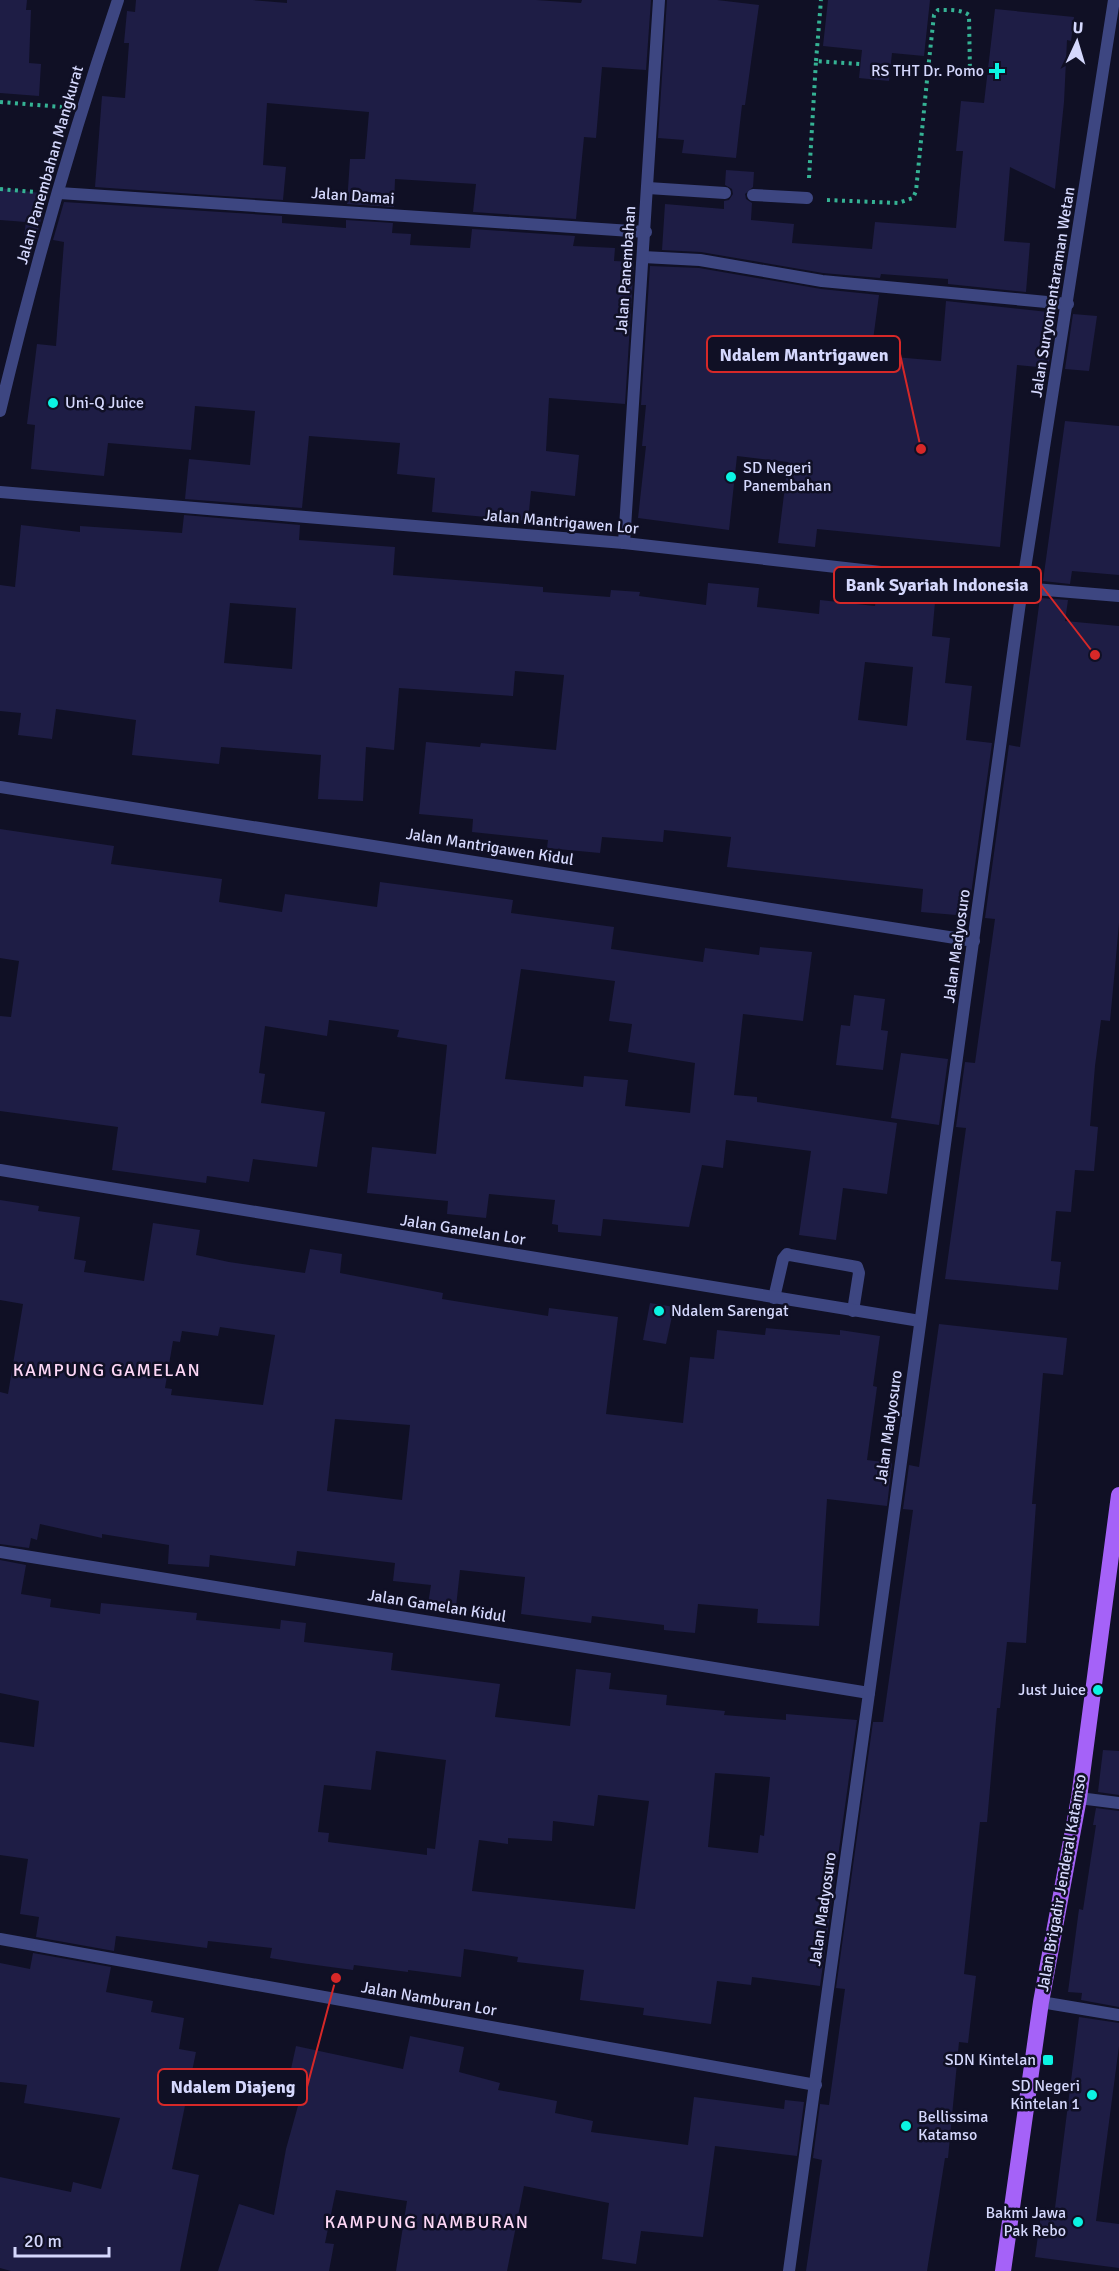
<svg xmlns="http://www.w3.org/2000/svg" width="1119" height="2271" font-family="Signika,sans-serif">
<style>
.building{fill:#1e1d45;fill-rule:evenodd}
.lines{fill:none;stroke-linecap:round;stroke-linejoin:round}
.path{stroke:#35b294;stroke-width:4;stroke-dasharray:3 4.5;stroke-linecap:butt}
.service{stroke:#3d4681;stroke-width:12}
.minor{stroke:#3d4681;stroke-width:12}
.primary{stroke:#a562f8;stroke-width:16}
.poi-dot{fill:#0bf3e2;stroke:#101025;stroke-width:2}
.labels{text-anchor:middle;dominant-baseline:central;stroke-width:5;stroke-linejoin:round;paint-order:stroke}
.poi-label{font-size:16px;fill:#d5d8fd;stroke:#101025;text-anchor:end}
.street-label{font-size:16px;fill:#d5d8fd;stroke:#101025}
.neighbourhood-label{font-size:18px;letter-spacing:1.5px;fill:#fdd7f6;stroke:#101025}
.leader{fill:none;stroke:#d62828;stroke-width:2}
.callout-dot{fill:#d62828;stroke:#101025;stroke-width:2}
.callout{fill:#101025;stroke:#d62828;stroke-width:2}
.callout-label{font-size:18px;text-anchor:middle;font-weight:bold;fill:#d5d8fd}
</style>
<rect width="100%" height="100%" fill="#101025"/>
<g class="building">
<polygon points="0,0 27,0 26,10 31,10 29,63 41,64 39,96 0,93"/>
<polygon points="136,0 252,0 287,3 287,0 536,0 581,3 582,0 651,0 646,70 602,67 596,138 584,137 576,219 473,212 476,184 395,179 394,207 347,204 350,159 365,159 369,112 267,103 263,165 286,167 283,200 95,187 102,96 125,98 129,43 124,43 127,11 135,12"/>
<polygon points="667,0 717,0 759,5 745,105 742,105 736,158 682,153 684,140 658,138"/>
<polygon points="828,0 930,0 924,56 892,53 889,81 859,78 862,50 823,46"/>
<polygon points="995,9 1074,17 1071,41 1067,40 1064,102 1055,189 1010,167 1004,241 1030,243 1026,292 948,284 948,279 881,274 880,278 823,273 701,252 662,250 665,204 724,209 724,201 729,200 733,194 732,189 725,185 726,170 754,172 753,187 745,194 746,199 752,203 751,220 794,224 792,243 872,249 875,222 956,228 963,151 956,151 961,101 984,103"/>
<polygon points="0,188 48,194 36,238 24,236 26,222 0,220"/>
<polygon points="64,202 282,216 282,223 346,228 346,220 393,223 392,233 411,234 410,245 470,248 472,229 575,236 573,246 615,248 614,261 634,262 625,404 549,398 546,451 579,455 575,496 531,491 528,521 432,512 435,478 397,474 400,443 309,436 302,508 185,499 189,459 250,465 255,411 195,406 191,450 108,443 104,476 31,469 35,425 27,424 37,344 56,346 64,242 53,240"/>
<polygon points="650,266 699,268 821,289 879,295 871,355 941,361 946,301 1057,313 1048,368 1017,365 1000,547 817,529 815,547 778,543 788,462 737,456 729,530 638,518 646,446 642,446 646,405 641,405"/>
<polygon points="1073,314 1097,316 1089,371 1065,369"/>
<polygon points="1065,421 1119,426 1119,575 1072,571 1070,584 1043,581"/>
<path d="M184 515 300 525 299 540 395 547 393 575 543 587V592L610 597 611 590 640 592 639 596 706 605 708 583 759 588 757 607 819 614 820 600 875 606 876 596 935 602 932 636 950 638 945 683 972 686 966 740 992 743 968 916 921 912 923 889 727 867 731 837 664 830 663 842 602 837 600 853 547 848 548 840 472 832 473 819 419 814 426 742 480 747 481 743 556 750 564 675 515 671 513 696 399 688 394 750 366 747 363 801 318 799 321 755 221 747 219 764 132 755 136 720 56 709 52 739 18 735 21 713 0 711V585L15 587 21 525 80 532V526L182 533ZM230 603 296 608 292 669 224 663ZM865 662 913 667 907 726 858 720Z"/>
<polygon points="1040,598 1068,600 1065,621 1119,626 1119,923 1115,968 1110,1021 1101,1020 1095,1066 1090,1126 1098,1127 1094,1171 1075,1170 1071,1212 1056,1211 1051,1261 1061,1262 1058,1290 945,1279 966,1128 956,1127 965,1062 975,1063 995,919 985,918 1009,745 1020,747"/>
<path d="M0 829 114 846 111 864 222 879 219 902 282 912 285 894 377 907 380 882 513 900 511 913 614 927 611 949 703 962 705 948 759 955 760 947 812 952 803 1021 743 1014 734 1095 757 1097V1102L897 1123 887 1194 843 1188 836 1240 799 1235 811 1151 726 1140 723 1168 702 1165 689 1227 603 1219 601 1236 558 1232V1225L552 1224 555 1200 489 1194 486 1218 447 1214 448 1201 367 1193 372 1147 436 1154 447 1045 397 1037 399 1030 329 1020 327 1036 265 1026 259 1073 265 1074 261 1103 325 1112 317 1167 253 1159 249 1182 207 1176 206 1183 112 1170 118 1127 0 1111V1016L11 1017 19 961 0 958ZM521 969 615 981 609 1021 632 1024 628 1052 695 1063 690 1113 625 1106 628 1080 584 1076 583 1087 505 1079Z"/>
<polygon points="854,995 885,999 881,1030 888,1031 883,1070 836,1065 841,1025 850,1026"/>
<polygon points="901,1053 948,1059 939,1125 891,1118"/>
<path d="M0 1200 39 1206 38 1211 80 1217 74 1259 86 1261 84 1272 144 1281 153 1223 200 1230 196 1255 229 1262 305 1273 310 1249 342 1254 340 1273 443 1293 442 1299 548 1316 549 1308 618 1317 606 1414 683 1423 690 1357 714 1359 717 1330 765 1335 766 1328 840 1335V1330L880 1336 873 1386 877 1387 867 1460 892 1463 887 1506 827 1499 819 1626 757 1623 758 1609 698 1604 695 1633 664 1630V1625L592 1616 591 1623 521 1614 525 1577 460 1570 456 1607 428 1604 431 1585 393 1581 395 1563 297 1551 295 1566 210 1555 209 1567 168 1564 169 1545 102 1534V1538L40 1524 37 1540 31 1538 29 1548 0 1544V1392L8 1394 23 1304 0 1300ZM220 1327 275 1335 263 1405 171 1395 172 1389 165 1388 173 1341 180 1342 182 1331 218 1336ZM335 1419 410 1425 402 1500 327 1491Z"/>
<polygon points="650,1303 674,1307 666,1344 643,1340"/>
<polygon points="939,1324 1067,1338 1063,1375 1043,1373 1032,1504 1036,1504 1026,1643 1007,1642 1000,1708 997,1708 987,1822 980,1822 964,1974 976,1976 968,2043 959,2042 948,2158 945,2158 927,2271 806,2271 822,2160 813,2158 820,2104 829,2105 845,1989 836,1988 873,1722 883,1722 913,1510 903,1509 909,1465 919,1467"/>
<path d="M0 1560 26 1565 21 1594 51 1599 50 1607 100 1614 101 1603 197 1613 196 1620 280 1629 281 1620 306 1623 304 1642 393 1653 391 1670 500 1684 495 1717 570 1726 576 1669 611 1673 609 1689 667 1695 666 1705 725 1711 724 1715 786 1720V1714L857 1720 820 1986 752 1977 751 1985 717 1981 711 2024 643 2015 644 2008 580 2000 584 1970 517 1962 518 1957 464 1949 461 1977 408 1970V1972L354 1965 353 1970 301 1963 270 1958 272 1948 208 1941 207 1948 116 1936 114 1951 36 1937 39 1917 20 1914 28 1859 0 1855V1742L34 1747 39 1701 0 1693ZM376 1751 446 1760 435 1849 427 1848V1855L328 1842 329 1833 318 1832 324 1785 371 1790ZM715 1773 770 1777 764 1836 760 1835 758 1853 708 1847ZM598 1795 649 1801 635 1909 472 1891 479 1840 508 1844V1838L552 1841 553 1821 594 1826Z"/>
<polygon points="1103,1750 1119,1751 1119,1795 1098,1792"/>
<polygon points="1096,1808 1119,1811 1119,2007 1081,2000 1082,1993 1068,1992 1079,1909 1083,1910 1096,1825 1093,1825"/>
<polygon points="33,1953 111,1967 106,1992 153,2001 151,2012 184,2018 179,2049 196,2052 172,2169 199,2175 180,2271 11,2271 0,2268 0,2177 71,2192 73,2182 101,2189 120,2118 24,2103 27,2085 0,2082 0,1963 30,1969"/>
<polygon points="1079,2017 1119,2023 1119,2046 1096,2221 1119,2224 1119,2268 1035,2257 1041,2214 1054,2216"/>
<polygon points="410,2036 464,2047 459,2072 500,2083 498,2090 557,2101 555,2113 593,2121 591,2132 688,2145 694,2097 784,2109 785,2100 804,2102 797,2156 715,2146 703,2237 641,2231 636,2264 602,2259 609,2203 524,2186 507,2271 396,2271 407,2201 336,2190 325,2243 334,2244 329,2271 218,2271 239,2204 274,2215 286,2149 301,2095 286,2092 296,2046 403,2069"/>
</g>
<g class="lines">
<g class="path">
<polyline points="816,61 821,0"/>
<path d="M928 70 934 15 938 10C947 10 961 9 969 15L970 73"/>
<polyline points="0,102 62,107"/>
<polyline points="809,178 816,61 861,64"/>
<polyline points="0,189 35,192"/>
<polyline points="827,200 898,203 913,198 916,191 928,70 890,66"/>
</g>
<g class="service">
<polyline points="648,188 725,193"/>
<polyline points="753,195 807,198"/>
<polyline points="774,1298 783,1259 787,1254 790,1255 857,1267 859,1273 853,1311"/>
</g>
<g class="minor">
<polyline points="59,193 646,232"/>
<polyline points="643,257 700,260 822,281 1068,304"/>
<path d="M0 411C33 273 72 135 118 0"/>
<polyline points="0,492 624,543 1022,588 1119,596"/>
<polyline points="624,543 659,0"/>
<polyline points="0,787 974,941"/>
<polyline points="0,1170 920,1321"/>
<polyline points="0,1552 869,1693"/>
<polyline points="1079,1798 1119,1803"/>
<polyline points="0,1939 816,2085"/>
<polyline points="1041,2002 1119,2015"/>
<polyline points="789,2271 1022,588 1114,0"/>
</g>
<polyline class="primary" points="1003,2271 1041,2002 1079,1798 1119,1495"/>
</g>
<g class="poi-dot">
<path d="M994 62h6v6h6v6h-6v6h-6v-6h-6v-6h6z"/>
<circle cx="53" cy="403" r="6"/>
<circle cx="731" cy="477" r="6"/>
<circle cx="659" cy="1311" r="6"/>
<circle cx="1098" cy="1690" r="6"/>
<rect x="1042" y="2054" width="12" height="12" rx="3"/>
<circle cx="1092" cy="2095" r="6"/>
<circle cx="906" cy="2126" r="6"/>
<circle cx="1078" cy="2222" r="6"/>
</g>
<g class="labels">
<g class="poi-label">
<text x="984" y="71">RS THT Dr. Pomo</text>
<text x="65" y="403" text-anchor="start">Uni-Q Juice</text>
<text x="743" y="468" text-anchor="start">SD Negeri<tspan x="743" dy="18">Panembahan</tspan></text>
<text x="671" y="1311" text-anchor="start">Ndalem Sarengat</text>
<text x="1086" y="1690">Just Juice</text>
<text x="1036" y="2060">SDN Kintelan</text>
<text x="1080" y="2086">SD Negeri<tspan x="1080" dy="18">Kintelan 1</tspan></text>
<text x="918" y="2117" text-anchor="start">Bellissima<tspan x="918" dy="18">Katamso</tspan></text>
<text x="1066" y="2213">Bakmi Jawa<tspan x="1066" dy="18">Pak Rebo</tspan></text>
</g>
<g class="street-label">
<text transform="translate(50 165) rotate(-74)">Jalan Panembahan Mangkurat</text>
<text transform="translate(353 196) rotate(4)">Jalan Damai</text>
<text transform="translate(626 270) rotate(-86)">Jalan Panembahan</text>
<text transform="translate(1053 292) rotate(-81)">Jalan Suryomentaraman Wetan</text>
<text transform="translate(561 522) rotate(5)">Jalan Mantrigawen Lor</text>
<text transform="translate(490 847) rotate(9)">Jalan Mantrigawen Kidul</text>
<text transform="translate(957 946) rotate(-82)">Jalan Madyosuro</text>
<text transform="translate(463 1230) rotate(9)">Jalan Gamelan Lor</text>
<text transform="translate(889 1427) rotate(-82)">Jalan Madyosuro</text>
<text transform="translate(437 1606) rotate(9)">Jalan Gamelan Kidul</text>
<text transform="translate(1062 1883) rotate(-80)">Jalan Brigadir Jenderal Katamso</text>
<text transform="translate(823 1909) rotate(-82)">Jalan Madyosuro</text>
<text transform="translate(429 1999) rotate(10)">Jalan Namburan Lor</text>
</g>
<g class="neighbourhood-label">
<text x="107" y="1370">KAMPUNG GAMELAN</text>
<text x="427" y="2222">KAMPUNG NAMBURAN</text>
</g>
</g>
<path class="leader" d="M921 449L900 354M1095 655L1041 585M336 1978L307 2087"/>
<g class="callout-dot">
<circle cx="921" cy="449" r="6"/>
<circle cx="1095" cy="655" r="6"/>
<circle cx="336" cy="1978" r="6"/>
</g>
<g class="callout">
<rect x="707" y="336" width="193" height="36" rx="6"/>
<rect x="834" y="567" width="207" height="36" rx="6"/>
<rect x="158" y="2069" width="149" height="36" rx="6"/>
</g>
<g class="callout-label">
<text x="804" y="361">Ndalem Mantrigawen</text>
<text x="937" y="591">Bank Syariah Indonesia</text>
<text x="233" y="2093">Ndalem Diajeng</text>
</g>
<g transform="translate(1077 42) rotate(4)" stroke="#101025" stroke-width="4.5" paint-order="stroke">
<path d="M0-4.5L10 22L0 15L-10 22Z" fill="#d5d8fd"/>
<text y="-9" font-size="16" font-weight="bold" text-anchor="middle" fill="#d5d8fd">U</text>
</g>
<path d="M15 2247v9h94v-9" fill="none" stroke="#d5d8fd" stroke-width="3"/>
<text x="24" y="2247" font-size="18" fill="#d5d8fd" stroke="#101025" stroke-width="4.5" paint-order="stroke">20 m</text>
</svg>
